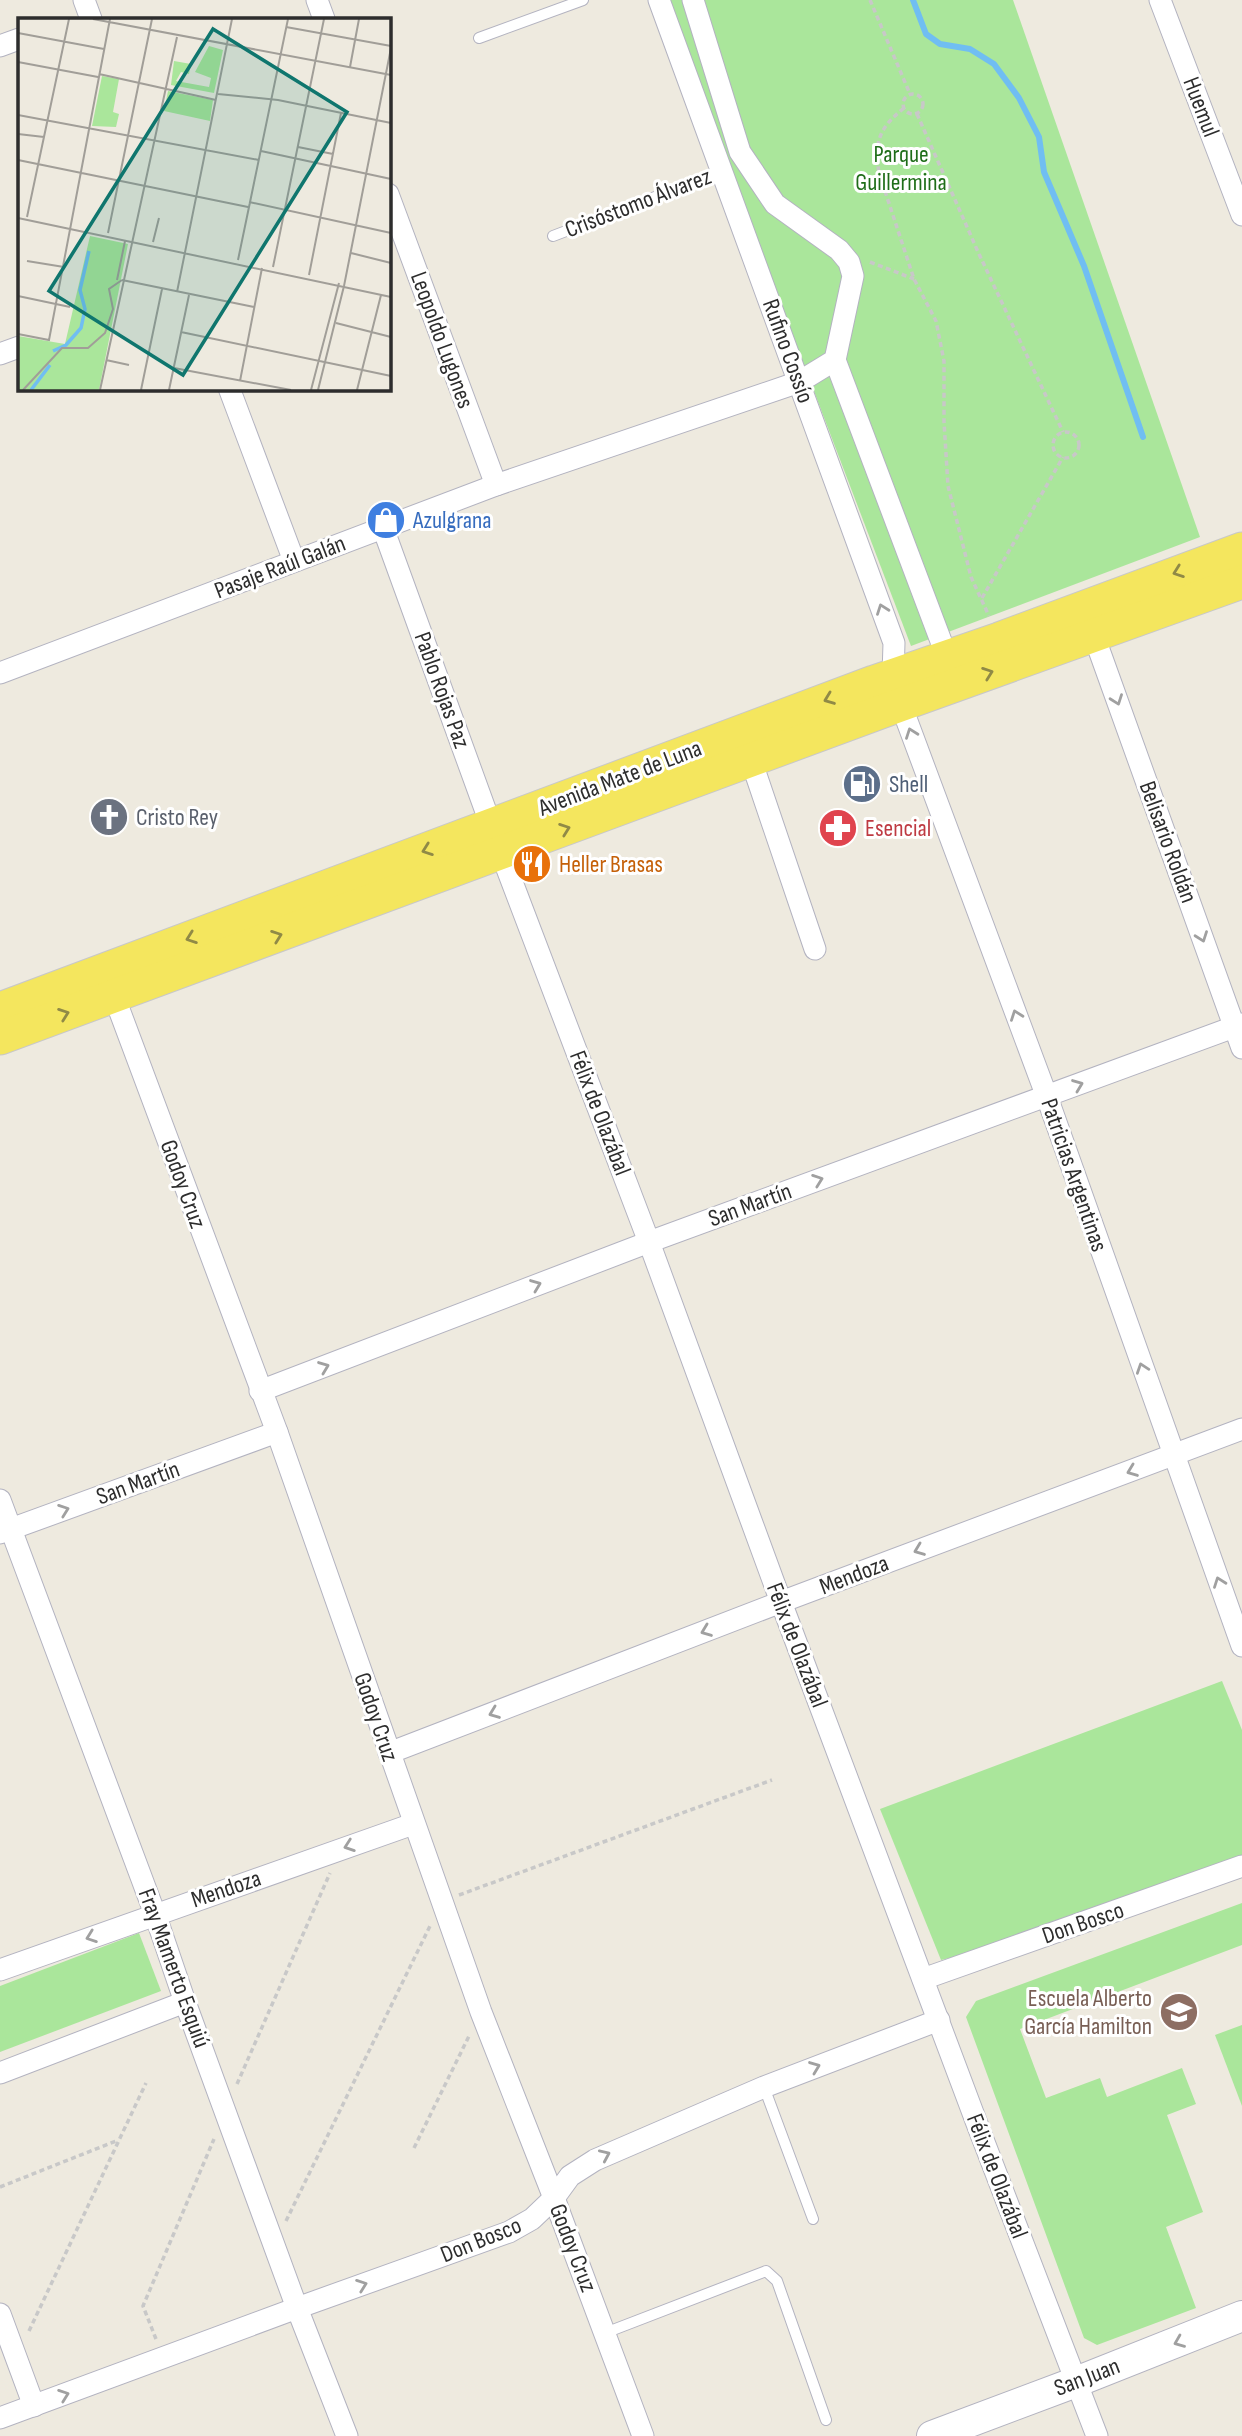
<svg xmlns="http://www.w3.org/2000/svg" width="1242" height="2436" font-family="'Sofia Sans Condensed',sans-serif">
<style>
.green{fill:#aae69b}
.lines{fill:none;stroke-linecap:round;stroke-linejoin:round}
.stream{stroke:#70bef2;stroke-width:6}
.lane-casing{stroke:#b3b3c0;stroke-width:12}
.street-casing{stroke:#b3b3c0;stroke-width:23}
.secondary-casing{stroke:#b3b3c0;stroke-width:32}
.primary-casing{stroke:#c8c8c8;stroke-width:35}
.path{stroke:#c8c8c8;stroke-width:3.5;stroke-dasharray:5 3.5;stroke-linecap:butt}
.lane{stroke:#fff;stroke-width:10}
.street{stroke:#fff;stroke-width:21}
.secondary{stroke:#fff;stroke-width:30}
.primary{stroke:#f4e65e;stroke-width:33}
.oneway{stroke:#908a46}
.oneway2{stroke:#a0a0a0}
.labels{text-anchor:middle;dominant-baseline:central;stroke-width:6;stroke-linejoin:round;paint-order:stroke}
.street-label{font-size:24px;fill:#2d2d2d;stroke:#fff}
.park-label{font-size:24px;fill:#1f6d19;stroke:#fff}
.shop-label{font-size:24px;fill:#366cbe;stroke:#fff;text-anchor:start}
.service-label{font-size:24px;fill:#4e5e75;stroke:#fff;text-anchor:start}
.worship-label{font-size:24px;fill:#5b616d;stroke:#fff;text-anchor:start}
.health-label{font-size:24px;fill:#be3a42;stroke:#fff;text-anchor:start}
.food-label{font-size:24px;fill:#c56008;stroke:#fff;text-anchor:start}
.education-label{font-size:24px;fill:#785e54;stroke:#fff;text-anchor:end}
.inset-river{fill:none;stroke:#70bef2;stroke-width:3.5}
.inset-road{fill:none;stroke:#a19e98;stroke-width:2}
.view{fill:#0f766e;fill-opacity:0.15;stroke:#0f766e;stroke-width:3.5}
.inset-edge{fill:none;stroke:#2d2d2d;stroke-width:3.5}
</style>
<rect width="100%" height="100%" fill="#eeeadf"/>
<g class="green">
<polygon points="665,0 1013,0 1200,537 911,646"/>
<polygon points="1222,1681 1242,1730 1242,1859 992,1948 941,1960 880,1809"/>
<polygon points="1242,1903 1242,1945 1020,2029 1046,2098 1100,2078 1107,2097 1182,2068 1196,2104 1167,2115 1203,2212 1166,2227 1196,2308 1097,2345 1084,2338 966,2017 976,2001"/>
<polygon points="139,1933 161,1991 0,2052 0,1986"/>
<polygon points="1242,2025 1242,2106 1215,2035"/>
</g>
<g class="lines">
<polyline class="stream" points="913,0 926,34 940,44 970,49 994,64 1019,98 1039,137 1044,172 1084,266 1143,437"/>
<g class="lane-casing">
<g id="lane">
<polyline points="479,38 583,0"/>
<polyline points="553,236 723,171"/>
<polyline points="764,2087 813,2219"/>
<polyline points="605,2333 766,2271 777,2281 826,2420"/>
</g>
</g>
<g class="street-casing">
<g id="street">
<polyline points="84,0 91,19"/>
<polyline points="317,0 324,19"/>
<polyline points="659,0 894,643 893,675 901,705 1047,1097 1242,1646"/>
<polyline points="1160,0 1242,215"/>
<polyline points="0,46 19,39"/>
<polyline points="388,194 496,485"/>
<polyline points="0,354 19,347"/>
<polyline points="835,360 947,657"/>
<polyline points="229,388 294,561"/>
<polyline points="383,528 501,853 649,1242 781,1602 979,2129 1097,2436"/>
<polyline points="1094,636 1242,1048"/>
<polyline points="0,673 496,485 799,382 835,360 853,276 849,262 839,250 775,204 740,152 693,0"/>
<polyline points="751,760 815,949"/>
<polyline points="114,996 277,1432 481,2012 554,2198 643,2436"/>
<polyline points="260,1391 649,1242 1242,1024"/>
<polyline points="0,1500 155,1914 185,2002 297,2308 347,2436"/>
<polyline points="0,1533 277,1432"/>
<polyline points="389,1753 781,1602 1242,1429"/>
<polyline points="0,1970 413,1824"/>
<polyline points="923,1979 1242,1866"/>
<polyline points="0,2073 185,2002"/>
<polyline points="0,2314 34,2406"/>
<polyline points="0,2418 297,2308 509,2232 532,2219 554,2198 570,2176 595,2160 764,2087 939,2020"/>
</g>
</g>
<g class="secondary-casing">
<polyline id="secondary" points="932,2436 1076,2382 1242,2316"/>
</g>
<g class="primary-casing">
<g id="primary">
<polyline points="0,1009 874,682 999,639 1242,549"/>
<polyline points="0,1038 886,710 1242,582"/>
</g>
</g>
<g class="path">
<polyline points="870,0 910,94"/>
<circle cx="913" cy="104" r="10"/>
<path d="M904 108C879 128 874 142 879 173L914 279 936 321 944 361V422L948 486 971 577 989 616"/>
<polyline points="917,114 979,254 1063,432"/>
<polyline points="870,262 914,279"/>
<circle cx="1066" cy="445" r="13"/>
<polyline points="982,598 1063,457"/>
<polyline points="459,1895 772,1780"/>
<polyline points="237,2084 330,1873"/>
<polyline points="414,2148 469,2036"/>
<polyline points="0,2187 116,2141"/>
<polyline points="286,2221 430,1926"/>
<polyline points="29,2331 146,2083"/>
<polyline points="156,2339 143,2306 214,2139"/>
</g>
<use href="#lane" class="lane"/>
<use href="#street" class="street"/>
<use href="#secondary" class="secondary"/>
<use href="#primary" class="primary"/>
</g>
<defs><path id="oneway-chevron" d="M-2-3.5L2.5 0L-2 3.5" fill="none" stroke-width="1.6" stroke-linecap="round" stroke-linejoin="round" transform="scale(1.75)"/></defs>
<g class="oneway">
<use href="#oneway-chevron" transform="translate(1178 572) rotate(160)"/>
<use href="#oneway-chevron" transform="translate(988 673) rotate(-20)"/>
<use href="#oneway-chevron" transform="translate(829 699) rotate(159)"/>
<use href="#oneway-chevron" transform="translate(565 829) rotate(-20)"/>
<use href="#oneway-chevron" transform="translate(427 850) rotate(160)"/>
<use href="#oneway-chevron" transform="translate(277 936) rotate(-20)"/>
<use href="#oneway-chevron" transform="translate(191 938) rotate(160)"/>
<use href="#oneway-chevron" transform="translate(64 1014) rotate(-20)"/>
</g>
<g class="oneway2">
<use href="#oneway-chevron" transform="translate(882 609) rotate(-110)"/>
<use href="#oneway-chevron" transform="translate(1117 700) rotate(70)"/>
<use href="#oneway-chevron" transform="translate(911 733) rotate(-110)"/>
<use href="#oneway-chevron" transform="translate(1202 937) rotate(70)"/>
<use href="#oneway-chevron" transform="translate(1016 1015) rotate(-110)"/>
<use href="#oneway-chevron" transform="translate(1078 1085) rotate(-21)"/>
<use href="#oneway-chevron" transform="translate(818 1180) rotate(-20)"/>
<use href="#oneway-chevron" transform="translate(536 1285) rotate(-21)"/>
<use href="#oneway-chevron" transform="translate(324 1367) rotate(-21)"/>
<use href="#oneway-chevron" transform="translate(1142 1368) rotate(-109)"/>
<use href="#oneway-chevron" transform="translate(1132 1471) rotate(159)"/>
<use href="#oneway-chevron" transform="translate(64 1510) rotate(-20)"/>
<use href="#oneway-chevron" transform="translate(919 1550) rotate(159)"/>
<use href="#oneway-chevron" transform="translate(1219 1582) rotate(-110)"/>
<use href="#oneway-chevron" transform="translate(706 1631) rotate(159)"/>
<use href="#oneway-chevron" transform="translate(494 1713) rotate(159)"/>
<use href="#oneway-chevron" transform="translate(349 1846) rotate(161)"/>
<use href="#oneway-chevron" transform="translate(91 1937) rotate(160)"/>
<use href="#oneway-chevron" transform="translate(815 2067) rotate(-21)"/>
<use href="#oneway-chevron" transform="translate(605 2155) rotate(-24)"/>
<use href="#oneway-chevron" transform="translate(362 2285) rotate(-20)"/>
<use href="#oneway-chevron" transform="translate(1179 2342) rotate(158)"/>
<use href="#oneway-chevron" transform="translate(64 2395) rotate(-20)"/>
</g>
<defs>
<g id="shop-disc" transform="scale(2.0125)"><circle r="9.5" fill="#3f7fe0" stroke="#fff"/><path d="M-5-2.5h2.3a2.7 3.5 0 0 1 5.4 0H5L5.5 6h-11ZM-1.5-2.5h3a1.5 2.3 0 0 0-3 0Z" fill="#fff"/></g>
<g id="fuel-disc" transform="scale(2.0125)"><circle r="9.5" fill="#5c6f8a" stroke="#fff"/><path d="M-5.5-6h7V0h2V4h1.3V-2.5L3-4.5l.8-.8L6-3V5H2.5V1h-1V6h-7ZM-4.2-4.7v3.2H.2V-4.7Z" fill="#fff"/></g>
<g id="church-disc" transform="scale(2.0125)"><circle r="9.5" fill="#6b7280" stroke="#fff"/><path d="M-1.2-6h2.4v3.5h3.3v2.4h-3.3V6h-2.4V-.1h-3.3v-2.4h3.3Z" fill="#fff"/></g>
<g id="pharmacy-disc" transform="scale(2.0125)"><circle r="9.5" fill="#e0444e" stroke="#fff"/><path d="M-2-6h4v4h4v4h-4v4h-4v-4h-4v-4h4Z" fill="#fff"/></g>
<g id="restaurant-disc" transform="scale(2.0125)"><circle r="9.5" fill="#e8710a" stroke="#fff"/><path d="M-5-6h1v4h1v-4h1v4h1v-4h1v5L-1.5 .5V6h-2V.5L-5-1ZM5-6V6H3V1.5H1.5Q1.5-4 5-6Z" fill="#fff"/></g>
<g id="school-disc" transform="scale(2.0125)"><circle r="9.5" fill="#8d6e63" stroke="#fff"/><path d="M0-5L7-2L0 1L-7-2ZM-4 1L0 2.5L4 1V4Q0 6-4 4Z" fill="#fff"/></g>
</defs>
<g fill-rule="evenodd">
<use href="#shop-disc" x="386" y="520"/>
<use href="#fuel-disc" x="862" y="784"/>
<use href="#church-disc" x="109" y="817"/>
<use href="#pharmacy-disc" x="838" y="828"/>
<use href="#restaurant-disc" x="532" y="864"/>
<use href="#school-disc" x="1179" y="2012"/>
</g>
<g class="labels">
<g class="street-label">
<text transform="translate(1201 107) rotate(69)">Huemul</text>
<text transform="translate(638 203) rotate(-21)">Crisóstomo Álvarez</text>
<text transform="translate(442 340) rotate(70)">Leopoldo Lugones</text>
<text transform="translate(788 351) rotate(70)">Rufino Cossío</text>
<text transform="translate(280 567) rotate(-21)">Pasaje Raúl Galán</text>
<text transform="translate(442 690) rotate(70)">Pablo Rojas Paz</text>
<text transform="translate(620 778) rotate(-21)">Avenida Mate de Luna</text>
<text transform="translate(1168 842) rotate(70)">Belisario Roldán</text>
<text transform="translate(600 1113) rotate(69)">Félix de Olazábal</text>
<text transform="translate(1074 1175) rotate(71)">Patricias Argentinas</text>
<text transform="translate(183 1184) rotate(70)">Godoy Cruz</text>
<text transform="translate(750 1205) rotate(-20)">San Martín</text>
<text transform="translate(138 1483) rotate(-20)">San Martín</text>
<text transform="translate(854 1575) rotate(-21)">Mendoza</text>
<text transform="translate(797 1645) rotate(69)">Félix de Olazábal</text>
<text transform="translate(376 1717) rotate(71)">Godoy Cruz</text>
<text transform="translate(226 1889) rotate(-19)">Mendoza</text>
<text transform="translate(1083 1923) rotate(-19)">Don Bosco</text>
<text transform="translate(174 1968) rotate(70)">Fray Mamerto Esquiú</text>
<text transform="translate(997 2176) rotate(69)">Félix de Olazábal</text>
<text transform="translate(481 2240) rotate(-22)">Don Bosco</text>
<text transform="translate(573 2248) rotate(69)">Godoy Cruz</text>
<text transform="translate(1087 2377) rotate(-21)">San Juan</text>
</g>
<g class="park-label">
<text x="901" y="154">Parque<tspan x="901" dy="28">Guillermina</tspan></text>
</g>
<g class="shop-label">
<text x="413" y="520">Azulgrana</text>
</g>
<g class="service-label">
<text x="889" y="784">Shell</text>
</g>
<g class="worship-label">
<text x="136" y="817">Cristo Rey</text>
</g>
<g class="health-label">
<text x="865" y="828">Esencial</text>
</g>
<g class="food-label">
<text x="559" y="864">Heller Brasas</text>
</g>
<g class="education-label">
<text x="1152" y="1998">Escuela Alberto<tspan x="1152" dy="28">García Hamilton</tspan></text>
</g>
</g>
<g transform="translate(18 18)">
<rect width="373" height="373" fill="#eeeadf"/>
<path d="M191 28 205 32 196 75 153 67 156 43 173 46 171 56 163 54 158 63 191 69 193 60 177 54ZM84 58 101 61 95 94 101 96 98 109 74 108ZM150 73 195 82 192 103 146 93ZM72 218 110 226 81 372H0V318L47 326Z" fill="#aae69b"/>
<path class="inset-river" d="M35 333 48 327 63 310 67 291 62 272 71 233M13 372 32 347"/>
<path class="inset-road" d="M75 1 373 57M268 9 373 28M0 15 86 31M0 44 80 59M332 49 341 1M81 56 198 82M200 76 260 82 373 105M0 97 241 142M0 116 26 119M280 129 315 136M243 133 373 161M0 142 230 189M231 184 373 215M9 199 51 1M0 200 373 279M90 215 134 1M135 224 141 200M333 235 373 245M220 242 270 1M9 243 46 249M255 249 306 1M291 257 323 95M99 262 107 223M104 262 236 289M159 274 214 1M0 278 52 289M318 305 373 319M163 314 373 358M0 316 31 322 92 1M88 342 111 347M156 350 273 372M222 363 244 250M5 372 44 330H70L87 315 95 291 91 271 104 262M82 372 159 19M123 372 144 271M151 372 171 277M293 372 321 265M300 372 326 268 373 30M339 372 363 277"/>
<path class="view" d="M195 11 329 94 165 357 31 273Z"/>
<rect width="373" height="373" class="inset-edge"/>
</g>
</svg>
